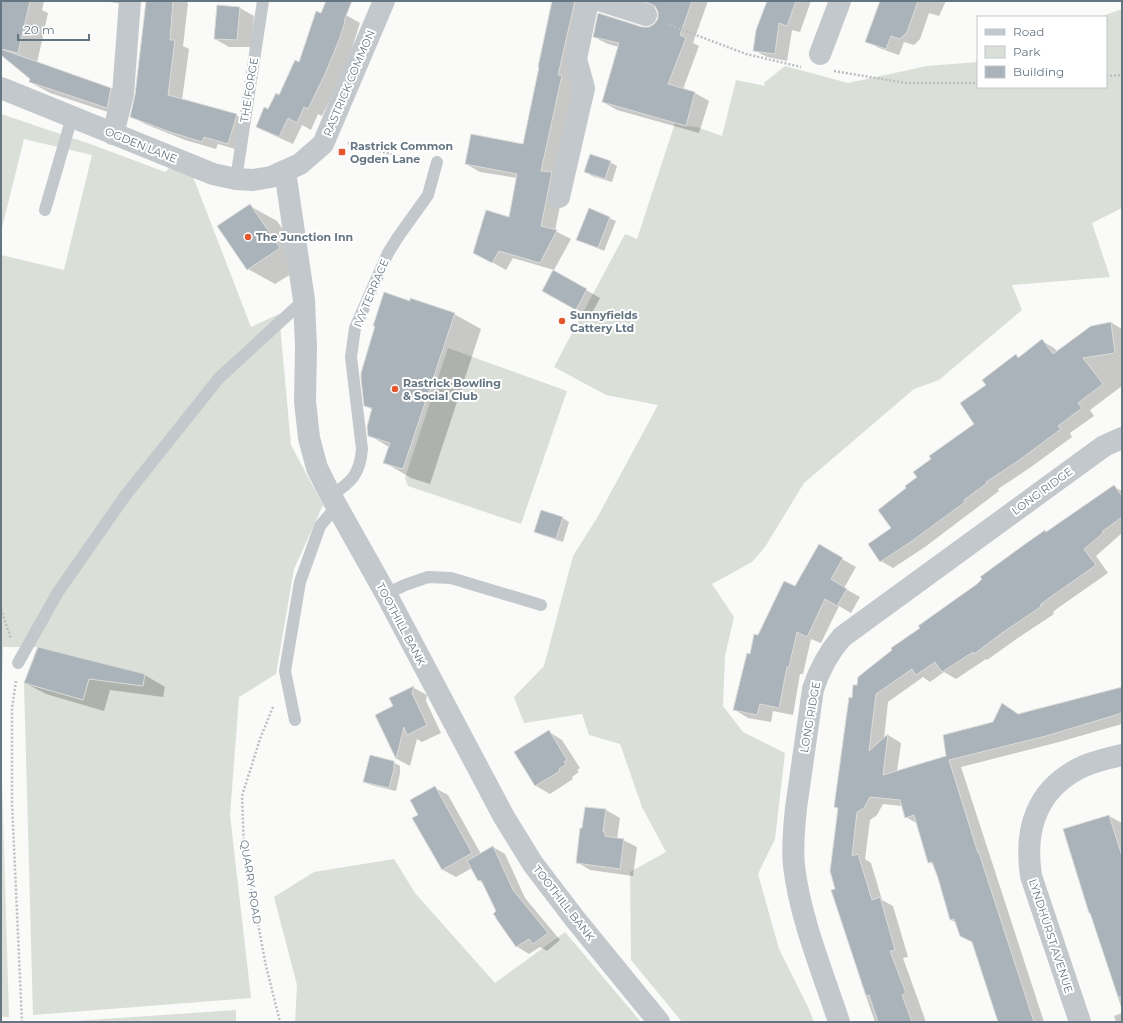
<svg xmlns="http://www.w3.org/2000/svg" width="1123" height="1023" font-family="Montserrat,sans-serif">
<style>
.green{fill:#dadfd7}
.shadow{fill:#0003}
.building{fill:#aab3b9;stroke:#dcdcda}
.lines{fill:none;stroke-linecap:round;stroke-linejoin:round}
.path{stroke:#bbbfc2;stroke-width:2.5;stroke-dasharray:2 2;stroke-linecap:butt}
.service{stroke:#c3c8cc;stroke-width:12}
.minor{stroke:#c3c8cc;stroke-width:22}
.tertiary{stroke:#c3c8cc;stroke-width:22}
.poi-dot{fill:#e4572e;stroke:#fff;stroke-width:1.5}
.labels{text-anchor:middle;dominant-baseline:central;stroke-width:4;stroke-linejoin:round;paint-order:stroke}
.street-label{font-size:11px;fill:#657683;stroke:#fff}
.poi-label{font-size:11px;font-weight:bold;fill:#657683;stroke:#fff;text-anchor:start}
</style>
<rect width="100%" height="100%" fill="#fafaf8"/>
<g class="green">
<polygon points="1122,9 1122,208 1092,223 1110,277 1012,285 1022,310 939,380 914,389 804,483 765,547 752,562 712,584 734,617 725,656 723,706 743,732 785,753 775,839 758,874 779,949 809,1009 814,1022 682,1022 631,960 630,872 666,852 642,807 620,744 589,735 582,714 524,723 514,697 544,666 573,556 597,518 658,405 606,395 554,367 625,234 637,239 675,123 686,126 697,127 722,136 736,80 765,86 764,83 785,66 848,83 927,66 978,62 978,87 1106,87 1106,17 1100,17"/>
<polygon points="1,114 93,145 165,172 170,167 192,174 251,327 279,314 291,445 323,505 294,569 276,674 239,697 230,815 251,998 33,1015 24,683 37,647 3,647 1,716 1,255 64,270 92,155 24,139 1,232"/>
<polygon points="448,348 567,391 521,524 408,486 405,478"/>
<polygon points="1,746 9,1017 1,1017"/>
<polygon points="394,859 415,893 495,983 565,932 641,1022 295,1022 297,985 274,897 314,872"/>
<polygon points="236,1010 236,1022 60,1022"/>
</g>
<g class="shadow">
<polygon points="1,1 44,1 42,10 48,13 37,63 111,88 130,100 126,118 50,93 30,82 31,78 1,55"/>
<polygon points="103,1 124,1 124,4"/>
<polygon points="147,1 184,1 188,3 183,46 189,49 182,100 236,115 250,123 242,151 218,144 216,149 185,140 145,124 131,116 136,95"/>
<polygon points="553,1 574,1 588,9 575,84 565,181 555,231 571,239 554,270 513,258 506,270 474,252 509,219 517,178 480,172 466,164 524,145"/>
<polygon points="635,1 708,1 693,43 699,46 683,89 695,93 709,101 699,133 617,110 603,102 619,47 608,44 594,37 642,28 648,28 655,25 659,19 659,12 657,8"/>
<polygon points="768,1 811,1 800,32 792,30 787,61 767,57 754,50"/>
<polygon points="881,1 946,1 939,16 929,13 920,39 914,45 904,42 899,55 879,48 866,41"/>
<polygon points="240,8 254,16 251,47 229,47 215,39"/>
<polygon points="321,14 346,15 360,23 352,48 339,82 322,116 318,114 311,130 302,125 293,144 271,134 257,126 279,96 299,63"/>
<polygon points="610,162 617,166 612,182 592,176 585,172"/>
<polygon points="250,206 277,221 307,264 275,284 248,269"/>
<polygon points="609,218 616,221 604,251 578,239"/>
<polygon points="554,272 600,298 590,317 557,298"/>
<polygon points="410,302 454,314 481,329 430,484 411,478 384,462 389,447 369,435 373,410 365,406"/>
<polygon points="1112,323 1122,329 1122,386 1090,410 1094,416 1070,433 1072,437 1031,467 998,489 999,491 925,547 893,568 881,561 908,488 918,477 932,459 975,424 988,386 1016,356 1020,358 1042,341 1054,348 1058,352 1092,327"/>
<polygon points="1114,487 1122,491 1122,533 1096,556 1108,573 1058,608 1053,612 1054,614 1015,640 987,660 986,659 956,679 944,672 930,682 923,677 888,702 884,739 888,735 901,743 897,772 947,757 994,723 1002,704 1019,715 1122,688 1122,724 1059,742 961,767 1044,1022 1000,1022 973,943 957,923 951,920 934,865 929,862 918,824 906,817 902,806 883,804 877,815 870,820 865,859 871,863 882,900 893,906 908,957 903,958 926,1022 875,1022 861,982 863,981 836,890 839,809 835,807 852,699 857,687 1047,533"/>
<polygon points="542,512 563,518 569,522 563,542 542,535 535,532"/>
<polygon points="819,546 856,567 844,588 860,597 851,613 839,606 821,643 811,639 803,674 800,674 793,715 773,711 771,722 748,718 735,710 751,655 759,636 795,588"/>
<polygon points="145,675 165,687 163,697 110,690 104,711 46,694 25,683"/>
<polygon points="414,688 427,695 426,701 441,733 422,742 417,739 410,766 397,759 376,715 394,707 390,699"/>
<polygon points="549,732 562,740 580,768 577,770 579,772 572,777 573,779 550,794 536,786 515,752"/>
<polygon points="393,762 400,766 400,773 396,791 371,785 364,781"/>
<polygon points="435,788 448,795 481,854 493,847 505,854 525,898 560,940 547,951 540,947 529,954 516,946 484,884 478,880 472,868 456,877 443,870 414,819 420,815"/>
<polygon points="586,808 606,810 620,818 617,839 623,840 637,847 633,876 590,870 577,862"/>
<polygon points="1109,816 1122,823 1122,1010 1115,988 1116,988"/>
<polygon points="1122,1013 1122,1022 1116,1022 1114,1016"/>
</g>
<g class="building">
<polygon points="1,1 30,1 18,53 1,49"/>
<polygon points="146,1 173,1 170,40 175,40 168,95 237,114 228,144 204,137 202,142 170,132 130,117 135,95"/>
<polygon points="326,1 352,1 344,21 345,22 339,40 325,74 308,109 304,107 297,123 288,118 279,137 256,127 264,107 268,109 276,93 279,95 295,60 299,62 316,11 321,13"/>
<polygon points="552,1 575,1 558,75 562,75 541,171 552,172 541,226 557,230 540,263 499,251 492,263 473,253 486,210 509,217 517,174 465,164 471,134 523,144 539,67 538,67"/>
<polygon points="643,1 692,1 680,35 686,38 668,84 695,92 686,126 602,102 619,43 593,37 598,13 642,27 649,27 654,24 658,19 658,12 655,6"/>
<polygon points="767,1 796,1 787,26 779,23 775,54 753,51 756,30"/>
<polygon points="880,1 918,1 907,32 900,39 891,36 886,49 865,42"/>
<polygon points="217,5 240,7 237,40 214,39"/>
<polygon points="1,49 111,88 107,108 29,82 30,79 1,55"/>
<polygon points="590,154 611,161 605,179 584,172"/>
<polygon points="250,204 280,248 247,270 217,226"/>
<polygon points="589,208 610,217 598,248 576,240"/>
<polygon points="553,270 587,289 576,310 542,291"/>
<polygon points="384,292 410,301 410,298 455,313 403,469 383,463 390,443 368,436 367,427 372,408 364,406 361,379 361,373 375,326 373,326"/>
<polygon points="1111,322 1115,353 1083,358 1103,384 1078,403 1082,408 1058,426 1061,429 1018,461 986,482 987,483 964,500 965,502 912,541 880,562 868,544 891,528 878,510 906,488 905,486 917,477 913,472 931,459 929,456 974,424 960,403 986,385 982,380 1016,354 1018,358 1042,339 1053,354 1091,326"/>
<polygon points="1114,485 1122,496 1122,517 1103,531 1102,534 1084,549 1096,565 1045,601 1040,605 1042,606 1002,633 974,654 973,652 942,672 935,662 916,675 912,669 876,694 869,751 888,734 883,775 946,756 943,735 993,722 1002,703 1018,714 1122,687 1122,713 1046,736 949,760 978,853 979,853 1034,1022 998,1022 972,942 960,936 954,919 950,920 938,878 932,862 928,863 914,815 905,818 900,800 870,797 864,808 857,812 852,856 858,854 872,900 880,897 895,950 890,951 906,993 902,995 912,1022 878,1022 869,995 866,996 831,890 835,889 830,871 838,808 834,807 849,697 852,698 853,685 857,685 858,677 892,650 891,648 920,628 918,626 977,584 982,579 980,577 1021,547 1045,530 1046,532"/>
<polygon points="541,510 563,517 556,539 534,532"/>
<polygon points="819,544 843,558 831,579 847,589 837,606 825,599 807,637 797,632 789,667 787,667 779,708 760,704 757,715 733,710 747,653 750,654 754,634 758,635 784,581 795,586"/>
<polygon points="38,647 145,674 143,686 89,679 83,700 24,683"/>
<polygon points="414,686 412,693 427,725 407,735 404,727 396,759 375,715 393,706 389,698"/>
<polygon points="549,730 567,760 564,762 566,764 559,769 560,771 535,786 514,752"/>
<polygon points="370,755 394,761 394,769 389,788 363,782"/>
<polygon points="435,786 472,853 442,870 412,818 418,815 410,800"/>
<polygon points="585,807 606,809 603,832 605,832 605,836 624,839 620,869 576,863 580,828 582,828"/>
<polygon points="1109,815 1122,856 1122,997 1118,997 1090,913 1089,913 1063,829"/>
<polygon points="493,846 513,890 548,933 533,944 529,939 516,947 495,917 496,917 493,914 496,911 481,880 478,881 467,861"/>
</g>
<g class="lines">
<g class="path">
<polyline points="667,24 746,54 801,67"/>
<polyline points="834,71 906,83 978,83"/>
<polyline points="1106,76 1122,75"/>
<polyline points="348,143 418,161"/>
<polyline points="1,609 11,639"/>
<polyline points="16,681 12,708 12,803 22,1022"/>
<polyline points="273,707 260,739 242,796 244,850 266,966 280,1022"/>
<polyline points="198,1022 238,1022"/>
</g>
<g class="service">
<polyline points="236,179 263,1"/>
<polyline points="45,210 72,117"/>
<path d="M331 496C351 482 360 475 362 449L351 357 355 328 388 253 398 237 428 195 437 162"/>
<polyline points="386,594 405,585 428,577 451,578 541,605"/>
<polyline points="18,663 58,592 125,496 219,378 304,300"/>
<polyline points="295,720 285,671 300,582 320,526 330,514 338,509"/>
</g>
<g class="minor">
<polyline points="602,1 646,15"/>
<polyline points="820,54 840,1"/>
<polyline points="113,134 123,94 130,1"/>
<polyline points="559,197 584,88 576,59 588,1"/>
<path d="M839 1022C823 973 800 918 794 866 792 847 794 827 796 808L813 689C820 668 828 653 842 637L1104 446 1122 438"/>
<path d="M1080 1022 1031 876C1024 829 1036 788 1084 766 1096 761 1109 758 1122 755"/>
</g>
<g class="tertiary">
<polyline points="1,88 213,174 236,179 253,180 271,177 300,164 323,144 384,1"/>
<polyline points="285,171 304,300 306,347 305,401 309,438 317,468 331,496 386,594 504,817 533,864 575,919 659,1022"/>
</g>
</g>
<g class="poi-dot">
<rect x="338" y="148" width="8" height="8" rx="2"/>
<circle cx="248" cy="237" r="4"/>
<circle cx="562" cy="321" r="4"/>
<circle cx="395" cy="389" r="4"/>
</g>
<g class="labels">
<g class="street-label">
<text transform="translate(349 83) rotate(-67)">RASTRICK COMMON</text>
<text transform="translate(249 90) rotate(-81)">THE FORGE</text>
<text transform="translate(141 145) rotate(22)">OGDEN LANE</text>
<text transform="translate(371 293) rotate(-67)">IVY TERRACE</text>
<text transform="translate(1042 491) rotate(-36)">LONG RIDGE</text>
<text transform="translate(401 624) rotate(62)">TOOTHILL BANK</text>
<text transform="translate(810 717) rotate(-80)">LONG RIDGE</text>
<text transform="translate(251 882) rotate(81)">QUARRY ROAD</text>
<text transform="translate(564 903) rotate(52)">TOOTHILL BANK</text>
<text transform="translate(1051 936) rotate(72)">LYNDHURST AVENUE</text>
</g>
<g class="poi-label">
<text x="350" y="146">Rastrick Common<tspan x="350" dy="13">Ogden Lane</tspan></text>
<text x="256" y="237">The Junction Inn</text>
<text x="570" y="315">Sunnyfields<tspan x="570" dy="13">Cattery Ltd</tspan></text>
<text x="403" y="383">Rastrick Bowling<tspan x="403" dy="13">&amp; Social Club</tspan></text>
</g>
</g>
<rect width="1123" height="1023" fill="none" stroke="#657683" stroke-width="4"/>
<rect x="977" y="16" width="130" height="72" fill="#ffffff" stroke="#c1c8cd"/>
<rect x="985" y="29" width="20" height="6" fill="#c3c8cc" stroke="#c1c8cd"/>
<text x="1013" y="36" font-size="12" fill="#657683">Road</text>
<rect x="985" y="46" width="20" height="12" fill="#dadfd7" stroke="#c1c8cd"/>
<text x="1013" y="56" font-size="12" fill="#657683">Park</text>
<rect x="985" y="66" width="20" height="12" fill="#aab3b9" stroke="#c1c8cd"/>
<text x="1013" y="76" font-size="12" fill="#657683">Building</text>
<path d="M18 34v6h71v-6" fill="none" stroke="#657683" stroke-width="2"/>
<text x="24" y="34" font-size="12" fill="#657683" stroke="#ffffff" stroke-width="3" paint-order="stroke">20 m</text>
</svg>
